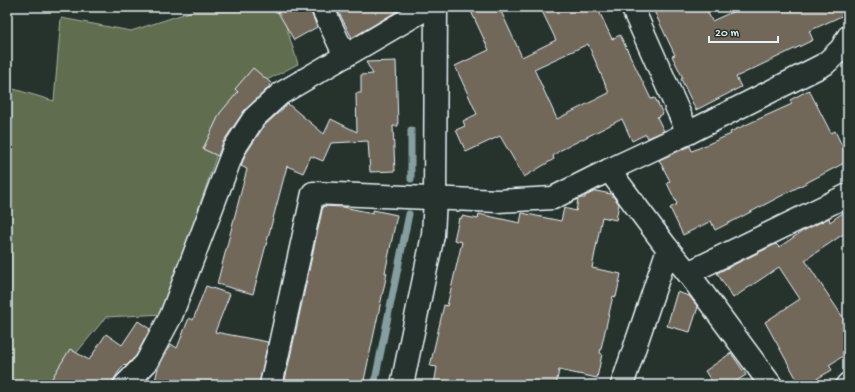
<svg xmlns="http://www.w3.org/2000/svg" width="855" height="392" font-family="'Gochi Hand',sans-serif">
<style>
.green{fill:#606e4f;stroke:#a4b0a4}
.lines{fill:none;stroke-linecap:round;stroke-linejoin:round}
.stream{stroke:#859fa1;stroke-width:7}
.building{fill:#71685a;stroke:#e8f1f8;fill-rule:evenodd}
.street-casing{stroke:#e8f1f8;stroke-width:25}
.secondary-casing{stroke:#e8f1f8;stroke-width:25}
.street{stroke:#26332d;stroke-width:22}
.secondary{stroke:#26332d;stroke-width:22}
</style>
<rect width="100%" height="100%" fill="#26332d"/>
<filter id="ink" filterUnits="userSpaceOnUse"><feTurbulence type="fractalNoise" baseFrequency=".025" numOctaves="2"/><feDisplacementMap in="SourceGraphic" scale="8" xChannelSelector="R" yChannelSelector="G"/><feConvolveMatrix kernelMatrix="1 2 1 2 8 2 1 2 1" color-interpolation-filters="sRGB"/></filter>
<g filter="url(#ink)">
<polygon class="green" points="192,7 280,7 298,64 263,82 217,154 163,314 106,317 50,385 7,385 7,87 54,101 61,18 131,31 193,11"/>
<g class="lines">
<g class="stream">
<polyline points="411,179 411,130"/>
<polyline points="374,385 409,214"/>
</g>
</g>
<g class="building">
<polygon points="275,7 310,7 311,12 317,27 294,40"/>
<polygon points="336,7 404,7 352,38"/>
<path d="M469 7H499L522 57 556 40 540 7H597L612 39 620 35 651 99 655 98 663 114 657 117 664 131 648 138 646 134 632 141 622 119 559 151 553 156 554 159 524 177 500 136 466 152 456 130 465 126 463 121 477 114 455 66 489 50ZM588 44 609 93 557 119 534 69Z"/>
<polygon points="652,7 705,7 712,21 743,7 848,7 848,13 809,31 813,40 736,77 741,87 696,110 681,79 683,78 672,56 675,55"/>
<polygon points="396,61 398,126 393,126 395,171 370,172 368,141 331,143 323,161 311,156 303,173 287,166 253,294 217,284 247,169 241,166 245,155 264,126 288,104 324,134 331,119 357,132 356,93 361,93 361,75 373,74 366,62"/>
<polygon points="253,68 271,83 268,88 244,111 223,142 218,156 203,149 220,113 238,92 235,89"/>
<polygon points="809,90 831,133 835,131 848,158 848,161 741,217 715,230 711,221 683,235 670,208 677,204 667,183 670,181 659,160 690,146 692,151 731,134 730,132 792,104 790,100"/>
<polygon points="596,191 611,194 619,204 616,220 602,217 592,268 621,274 616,297 613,296 600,353 602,354 597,378 559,370 556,385 434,385 437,367 430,366 444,305 447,306 462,242 454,240 459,218 461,219 462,216 478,219 479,214 520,223 522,213 561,221 564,208 576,211 578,199 582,198 585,198 585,196"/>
<polygon points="323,206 343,207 373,213 373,210 397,215 385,273 387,273 363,385 284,385"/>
<polygon points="848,209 848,231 805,260 848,325 848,353 829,365 832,370 806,385 800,385 765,322 800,299 779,267 733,298 717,273 776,244 779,247 803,231 829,218 830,222"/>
<polygon points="206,286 230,294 215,332 268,342 259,385 154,385 158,368 171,344 177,348 189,318 193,320"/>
<polygon points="677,292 689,296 698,307 690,332 667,326"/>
<polygon points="138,321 150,329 136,356 126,366 124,364 110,385 64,385 52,378 70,349 89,360 106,334 122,345"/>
<polygon points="731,353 746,375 730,385 714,385 705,371"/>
</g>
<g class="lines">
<g class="street-casing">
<g id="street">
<polyline points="322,7 345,56"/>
<polyline points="632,7 688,133"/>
<polyline points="609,170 668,249 688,273 771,385"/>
<polyline points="688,273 848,195"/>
<polyline points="125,385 146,363 171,316 234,149 254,118 280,94 429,7"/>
<polyline points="271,385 313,193 498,201 553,198 609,170 688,133 825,64 841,49 848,37"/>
<polyline points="622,385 668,249"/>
<polyline points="847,385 848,384"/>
</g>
</g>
<g class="secondary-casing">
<polyline id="secondary" points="402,385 433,235 435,199 436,7"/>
</g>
<use href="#street" class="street"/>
<use href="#secondary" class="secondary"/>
</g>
</g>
<rect width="855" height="392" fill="none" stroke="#26332d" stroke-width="24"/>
<rect x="12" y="12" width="831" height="368" fill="none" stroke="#e8f1f8" stroke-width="1.5" filter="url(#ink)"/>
<path d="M709 36v6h69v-6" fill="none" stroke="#e8f1f8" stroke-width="2"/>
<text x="715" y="36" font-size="12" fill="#e8f1f8" stroke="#26332d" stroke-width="3" paint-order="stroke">20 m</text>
</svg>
